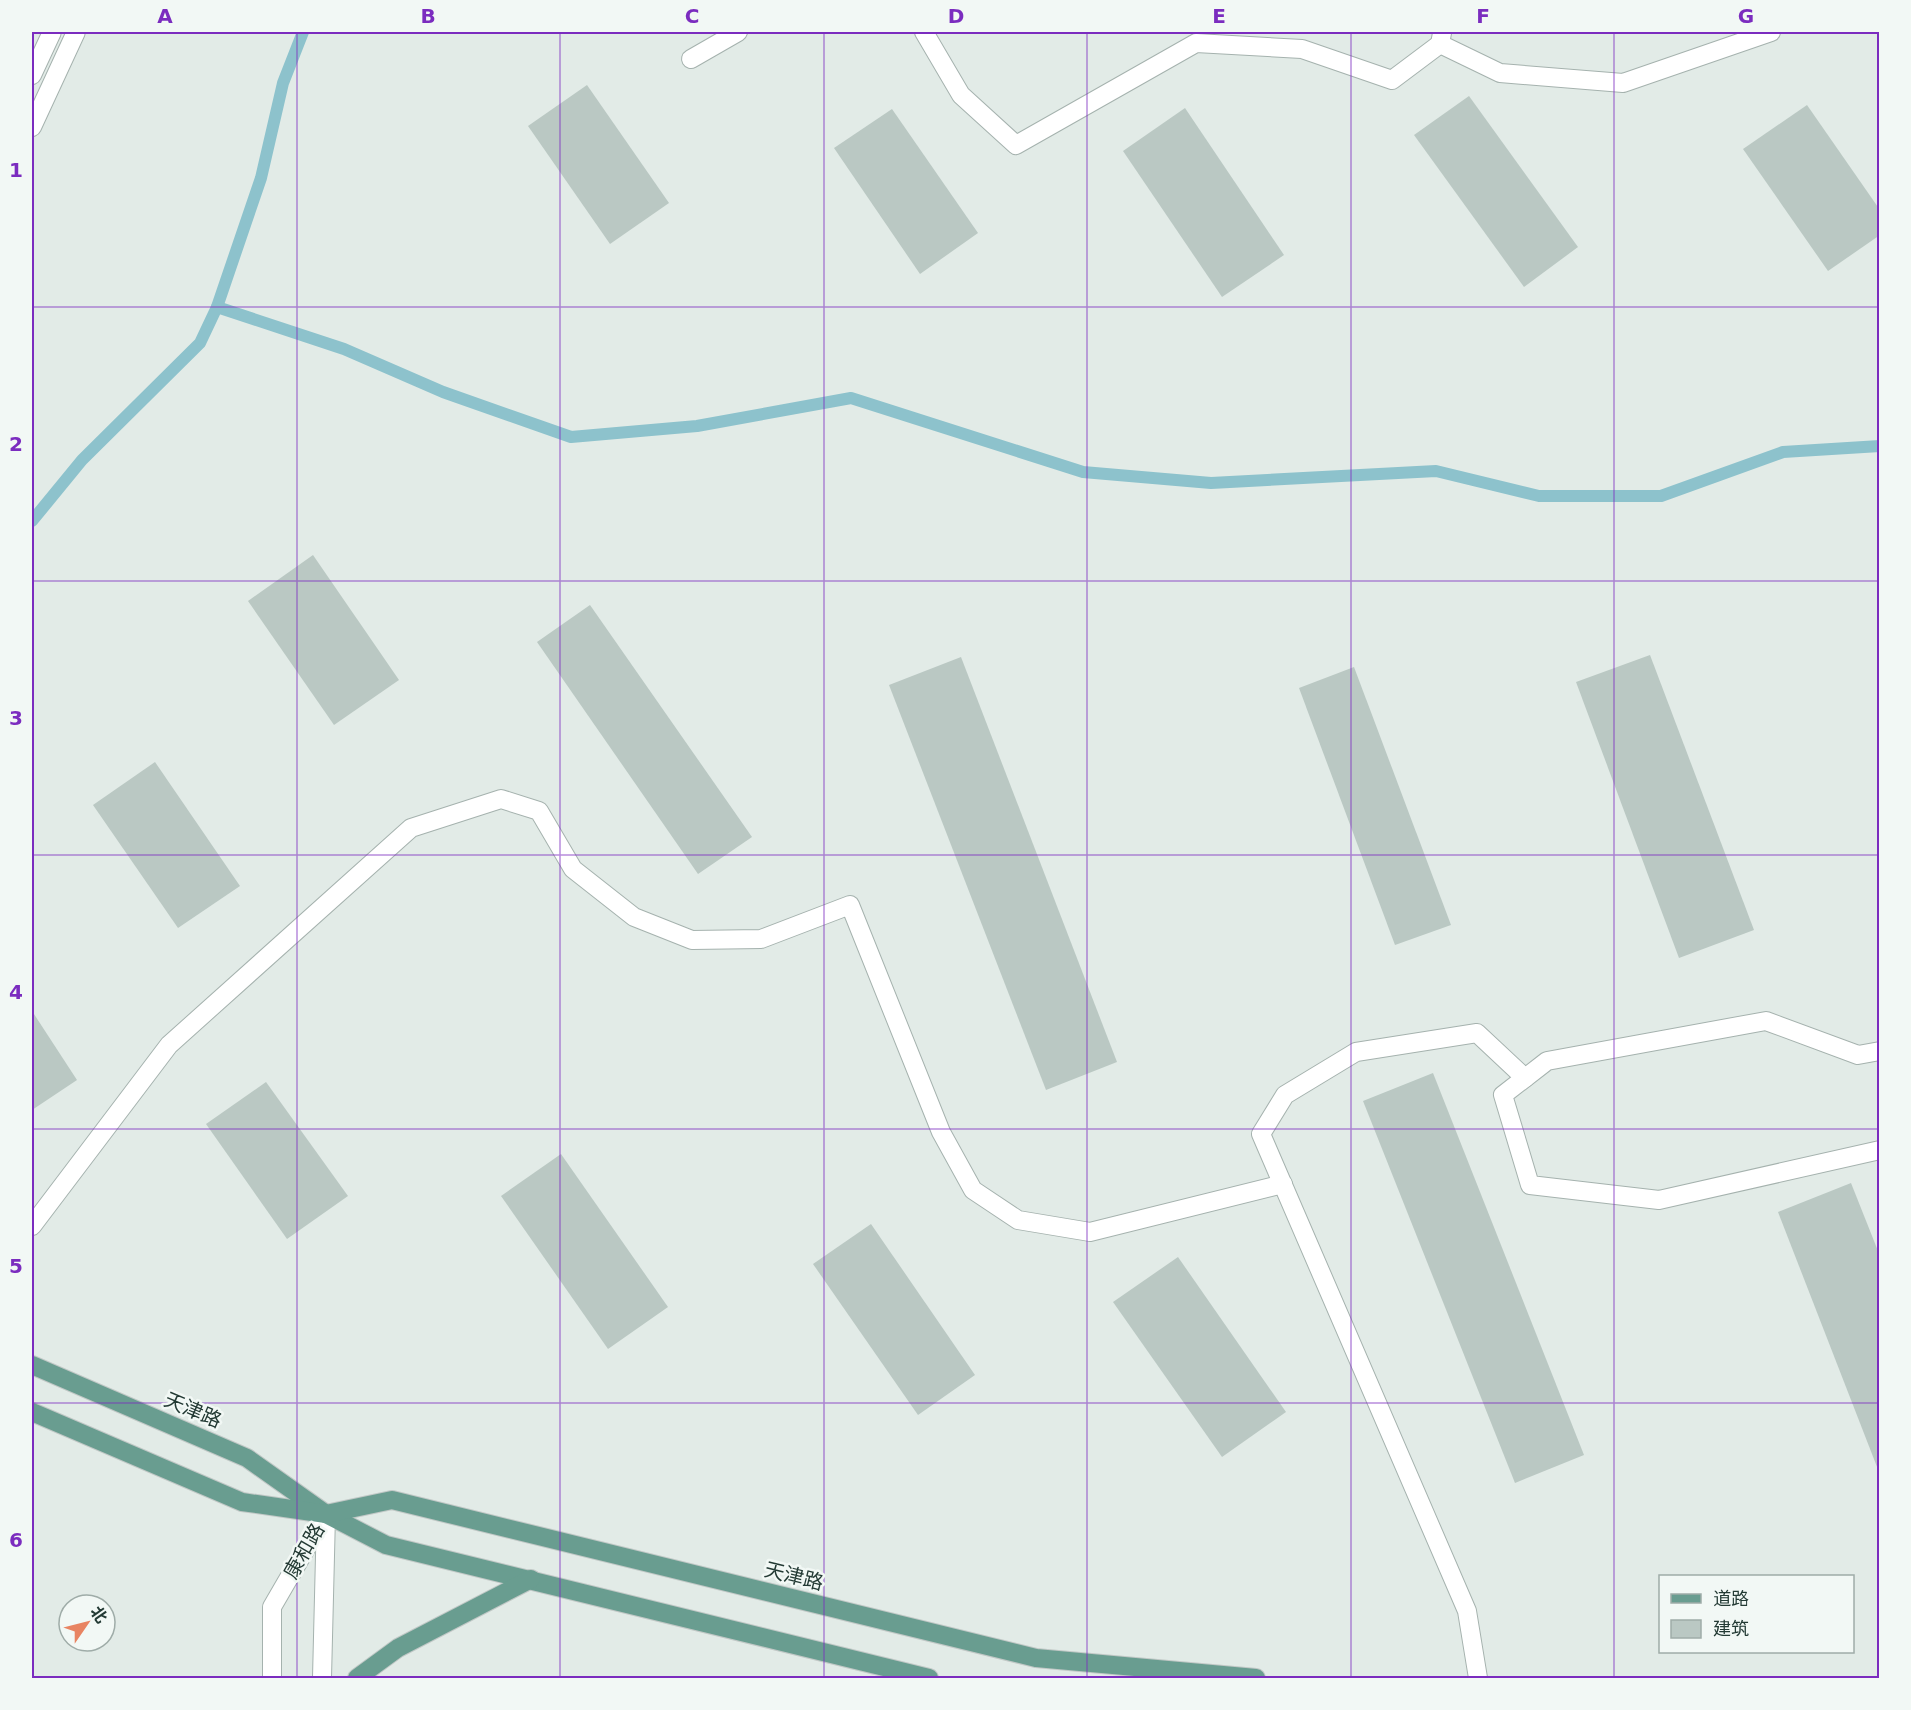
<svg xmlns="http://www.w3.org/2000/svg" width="1911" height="1710" font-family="'DejaVu Sans','Noto Sans SC',sans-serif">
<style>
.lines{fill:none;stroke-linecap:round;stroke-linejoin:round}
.stream{stroke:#8dc2cc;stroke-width:12}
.building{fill:#bac8c3}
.minor-casing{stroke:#a5b2ae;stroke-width:20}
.major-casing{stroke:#c1c8c6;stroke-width:20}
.minor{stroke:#fff;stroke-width:18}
.major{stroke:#699d90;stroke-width:18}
.grid{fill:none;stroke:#7b2cbf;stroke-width:1.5;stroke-opacity:0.55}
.labels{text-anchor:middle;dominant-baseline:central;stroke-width:5;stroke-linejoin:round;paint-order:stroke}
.street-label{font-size:20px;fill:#233a34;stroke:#f2f8f5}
.neatline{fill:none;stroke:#7b2cbf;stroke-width:2}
.grid-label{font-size:20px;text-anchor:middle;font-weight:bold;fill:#7b2cbf}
</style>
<rect width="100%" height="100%" fill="#e2ebe7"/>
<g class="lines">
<g class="stream">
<polyline points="217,307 344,349 443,392 571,437 697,426 851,398 1083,472 1211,483 1436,471 1539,496 1661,496 1783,452 1880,446"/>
<polyline points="32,521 82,460 200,343 217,307 261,178 283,83 303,32"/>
</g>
</g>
<g class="building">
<polygon points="587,85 669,203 610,244 528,126"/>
<polygon points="1469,96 1578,247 1524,287 1414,135"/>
<polygon points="1807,105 1880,210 1880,235 1828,271 1743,149"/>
<polygon points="1185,108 1284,255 1222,297 1123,151"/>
<polygon points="892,109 978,233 920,274 834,148"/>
<polygon points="313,555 399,680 334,725 248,601"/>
<polygon points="590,605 752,837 698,874 537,642"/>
<polygon points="1650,655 1754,930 1679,958 1576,682"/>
<polygon points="961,657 1117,1062 1046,1090 889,685"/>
<polygon points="1354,667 1451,925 1395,945 1299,688"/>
<polygon points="155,762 240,886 178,928 93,805"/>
<polygon points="32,1011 77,1080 32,1110"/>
<polygon points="1433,1073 1584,1455 1515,1483 1363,1101"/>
<polygon points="266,1082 348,1196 287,1239 206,1124"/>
<polygon points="561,1154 668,1307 608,1349 501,1196"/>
<polygon points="1851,1183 1880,1256 1879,1472 1778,1212"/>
<polygon points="871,1224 975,1375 918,1415 813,1264"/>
<polygon points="1178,1257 1286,1412 1222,1457 1113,1302"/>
</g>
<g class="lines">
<g class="minor-casing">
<g id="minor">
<polyline points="924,32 961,95 1016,145 1196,43 1302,49 1392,80 1440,44"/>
<polyline points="1442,33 1440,44 1500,73 1623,83 1771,32"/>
<polyline points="691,59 738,32"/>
<polyline points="32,75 52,32"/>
<polyline points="32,127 76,32"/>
<polyline points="1880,1051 1858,1055 1766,1021 1547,1061 1503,1095 1530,1185 1659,1200 1880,1150"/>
<polyline points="32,1226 169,1045 411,828 501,799 539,811 573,869 634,917 692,940 761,939 850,905 941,1132 973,1190 1018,1220 1090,1232 1283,1184"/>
<polyline points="272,1678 272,1607 326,1514"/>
<polyline points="322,1678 326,1515"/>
<polyline points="1478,1678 1467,1611 1261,1134 1285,1095 1356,1052 1477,1033 1525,1078"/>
</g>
</g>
<g class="major-casing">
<g id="major">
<polyline points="32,1365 247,1458 326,1514 386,1545 929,1678"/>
<polyline points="32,1412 242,1502 326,1514 392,1500 1036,1658 1256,1678"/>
<polyline points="357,1678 398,1648 531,1579"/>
</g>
</g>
<use href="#minor" class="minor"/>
<use href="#major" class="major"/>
</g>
<path class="grid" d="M297 32V1678M560 32V1678M824 32V1678M1087 32V1678M1351 32V1678M1614 32V1678M32 307H1880M32 581H1880M32 855H1880M32 1129H1880M32 1403H1880"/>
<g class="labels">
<g class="street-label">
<text transform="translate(193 1410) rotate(23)">天津路</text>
<text transform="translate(304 1551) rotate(-60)">康和路</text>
<text transform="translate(794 1576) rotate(14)">天津路</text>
</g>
</g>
<rect width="1911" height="1710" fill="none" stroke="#f2f8f5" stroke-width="66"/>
<rect x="1659" y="1575" width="195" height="78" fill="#f2f8f5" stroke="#9faca8" stroke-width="1.5"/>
<rect x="1671" y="1594" width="30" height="9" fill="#699d90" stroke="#9faca8" stroke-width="1.5"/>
<text x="1713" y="1605" font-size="18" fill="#233a34">道路</text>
<rect x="1671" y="1620" width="30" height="18" fill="#bac8c3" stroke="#9faca8" stroke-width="1.5"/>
<text x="1713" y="1635" font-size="18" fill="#233a34">建筑</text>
<g transform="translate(87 1623) rotate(55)"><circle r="28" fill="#f2f8f5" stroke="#9faca8" stroke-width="1.5"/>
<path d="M0-4.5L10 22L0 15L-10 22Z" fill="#e88462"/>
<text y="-9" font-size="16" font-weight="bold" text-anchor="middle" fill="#233a34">北</text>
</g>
<rect x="33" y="33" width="1845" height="1644" class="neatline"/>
<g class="grid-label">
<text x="165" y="23">A</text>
<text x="428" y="23">B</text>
<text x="692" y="23">C</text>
<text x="956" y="23">D</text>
<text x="1219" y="23">E</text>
<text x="1483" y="23">F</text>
<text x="1746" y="23">G</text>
<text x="16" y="177">1</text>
<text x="16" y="451">2</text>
<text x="16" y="725">3</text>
<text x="16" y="999">4</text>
<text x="16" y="1273">5</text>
<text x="16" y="1547">6</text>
</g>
</svg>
